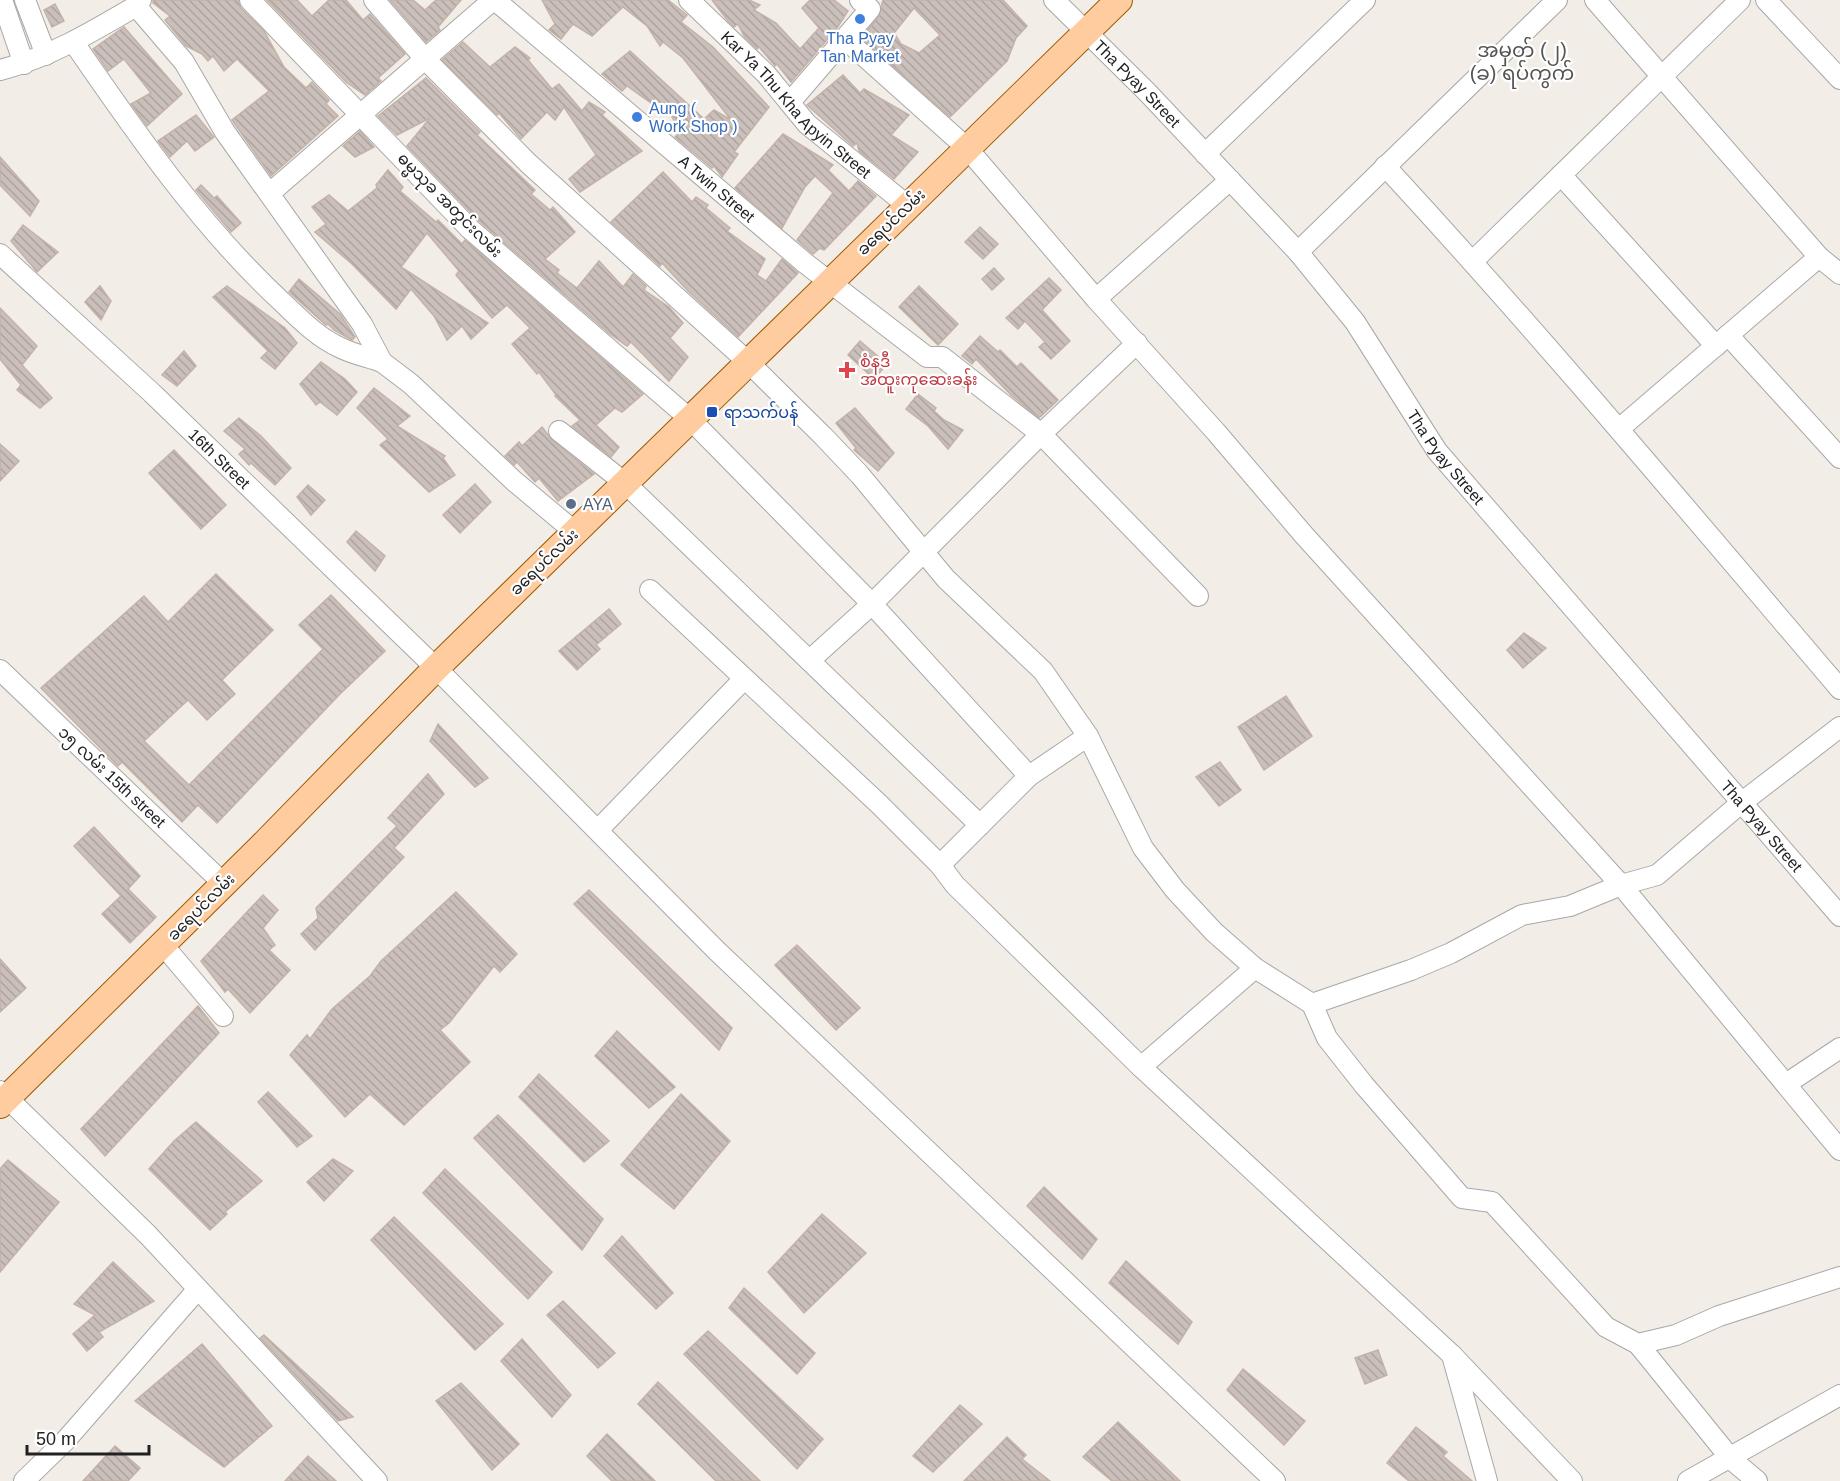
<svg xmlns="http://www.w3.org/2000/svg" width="1840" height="1481" font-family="Arial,'Noto Sans Myanmar',sans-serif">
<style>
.building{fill:url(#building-back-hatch);stroke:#c4b2a8;stroke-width:1.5;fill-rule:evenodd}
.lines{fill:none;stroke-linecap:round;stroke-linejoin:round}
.minor-casing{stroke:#a8a8a8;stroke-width:22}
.major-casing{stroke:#9e5a00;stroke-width:28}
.minor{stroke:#fff;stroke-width:20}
.major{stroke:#ffcc9f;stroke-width:26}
.shop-dot{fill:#3f7fe0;stroke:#fff;stroke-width:2}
.health-dot{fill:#e0444e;stroke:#fff;stroke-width:2}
.transit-dot{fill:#1a4fb4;stroke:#fff;stroke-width:2}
.service-dot{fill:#5c6f8a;stroke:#fff;stroke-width:2}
.labels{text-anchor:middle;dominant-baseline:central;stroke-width:4.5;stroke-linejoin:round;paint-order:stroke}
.shop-label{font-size:16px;fill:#366cbe;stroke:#fff}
.street-label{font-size:16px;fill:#212121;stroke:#fff}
.health-label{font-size:16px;fill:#be3a42;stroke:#fff;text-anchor:start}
.transit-label{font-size:16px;fill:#164399;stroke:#fff;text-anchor:start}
.service-label{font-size:16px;fill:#4e5e75;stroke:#fff;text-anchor:start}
.quarter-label{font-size:20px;fill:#545454;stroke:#fff}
</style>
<defs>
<pattern id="building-back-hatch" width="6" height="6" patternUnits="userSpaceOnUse" patternTransform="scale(1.5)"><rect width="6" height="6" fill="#cabfba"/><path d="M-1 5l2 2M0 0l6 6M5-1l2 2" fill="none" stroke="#ada4a0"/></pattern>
</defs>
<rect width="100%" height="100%" fill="#f2ede7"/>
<g class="building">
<polygon points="153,0 238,0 241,8 264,31 284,67 306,88 312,82 329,100 326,104 338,116 271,176 232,120 269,91 237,59 224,71 213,56 208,61 202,54 186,46 165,20 170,16 153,3"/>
<polygon points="267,0 297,0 312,16 329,0 346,0 363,20 370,14 405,54 378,78 381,81 365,95 346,82"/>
<polygon points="390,0 413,0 425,10 436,0 461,0 438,27 440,30 426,42"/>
<polygon points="542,0 668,0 687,15 681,22 713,47 769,107 734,152 738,154 722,177 714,166 712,168 675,137 680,132 670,113 655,98 651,103 627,86 622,91 602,74 630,51 704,119 714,110 731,120 683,58 663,42 660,46 647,26 623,7 592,36 573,24 561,39 549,30 555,24"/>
<polygon points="712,0 749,0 760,5 754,10 776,23 800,49 819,28 802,8 810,0 834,0 848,11 837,28 791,82 777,64 775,66 759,47 757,49 744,36 738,24 734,27 728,21"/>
<path d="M883 0H1003L1027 26 1016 38 1007 61 950 117 861 38 879 16ZM914 8 940 35 919 53 901 44 894 33Z"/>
<polygon points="55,4 64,21 52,27 44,10"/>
<polygon points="124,27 182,94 147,126 131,104 151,93 124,59 108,71 93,49"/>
<polygon points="463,42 490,67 515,47 530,58 528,60 552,89 559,84 582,111 589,102 605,112 602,115 642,151 580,192 569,179 596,155 564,107 555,120 547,112 521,139 499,113 497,115 442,60"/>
<polygon points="843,75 860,93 864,89 909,115 891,135 918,152 894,179 859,151 857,143 853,146 807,105"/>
<polygon points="426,78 480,132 477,135 535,190 531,194 550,210 553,207 575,232 545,259 559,270 557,273 577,288 599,261 623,287 633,274 646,286 644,290 669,307 683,323 670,338 688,357 669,381 631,342 627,346 610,334 478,220 407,146 430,118 397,135 378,116"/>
<polygon points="196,115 214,137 195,151 187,141 170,157 158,141"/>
<polygon points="360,131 374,147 355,157 343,146"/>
<polygon points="783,134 833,165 828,170 849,191 858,181 876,196 824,250 820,248 813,254 797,240 833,193 815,176 805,187 782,228 735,188"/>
<polygon points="0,157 39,201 30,216 0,185"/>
<polygon points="388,170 403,187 400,191 436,222 438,220 462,244 465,240 643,394 622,412 615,408 596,425 619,447 611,457 572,426 580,420 555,396 556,395 539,372 537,374 512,344 530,328 507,305 492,318 456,275 459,271 427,233 401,267 488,323 471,339 462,326 447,340 434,316 411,289 396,309 352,264 315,232 326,224 312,207 329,195 348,211 377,188 376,185"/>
<polygon points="663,172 692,202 696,197 708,205 706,208 730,228 727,231 765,259 757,275 766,281 782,259 798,273 738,337 688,291 662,263 660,266 611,222"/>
<polygon points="201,185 214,198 217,196 241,223 231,232 196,190"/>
<polygon points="23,225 58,252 37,272 11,241"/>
<polygon points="980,227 998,244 983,259 965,242"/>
<polygon points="994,268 1004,279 992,290 982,279"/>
<polygon points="1049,278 1061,290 1042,310 1070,341 1051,359 1039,347 1045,342 1025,321 1018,329 1006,318"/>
<polygon points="299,279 340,314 355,337 352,340 334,330 328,324 326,325 289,292"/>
<polygon points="100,286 111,301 101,320 85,302"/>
<polygon points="227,286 285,328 297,343 275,369 261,358 268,351 213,297"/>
<polygon points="919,286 958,324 938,345 899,307"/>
<polygon points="0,308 37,346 22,365 52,398 40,408 17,390 21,385 0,359"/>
<polygon points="980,336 998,352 1000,350 1017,367 1021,363 1058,400 1039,418 1011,395 976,359 972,364 962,356"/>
<polygon points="860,341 887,364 874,379 848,355"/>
<polygon points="184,351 196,366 177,386 162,375"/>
<polygon points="321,362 345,379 357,392 337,415 320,402 316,405 300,384"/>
<polygon points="374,388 410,416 397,426 445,456 443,458 455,475 429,492 380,445 388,439 357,408"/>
<polygon points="918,394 936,408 934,411 944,420 963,430 948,449 928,426 906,409"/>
<polygon points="855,408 894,453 878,471 854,450 856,448 836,423"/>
<polygon points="239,418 261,436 291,468 275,485 251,463 249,465 239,454 245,449 224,431"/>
<polygon points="542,427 552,440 594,474 558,501 539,478 535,482 517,462 514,465 505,456 519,442 522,446"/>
<polygon points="0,444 19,461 0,481"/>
<polygon points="174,450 226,505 201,529 149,473"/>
<polygon points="475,484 491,502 460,533 443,515"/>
<polygon points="308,485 325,500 311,515 297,497"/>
<polygon points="356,531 385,556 375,571 347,542"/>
<polygon points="216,574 273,630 222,680 235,694 207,720 188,700 144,741 189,785 323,649 299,625 331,595 385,651 339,695 217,823 198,805 182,822 122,762 118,766 41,688 144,596 168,622"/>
<polygon points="609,609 621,624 596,645 600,649 577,670 559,651"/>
<polygon points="1524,633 1546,648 1523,668 1507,650"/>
<polygon points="1286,696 1312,736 1264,770 1238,727"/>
<polygon points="438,724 488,778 475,787 430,741"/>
<polygon points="1220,762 1241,790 1219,806 1196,777"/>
<polygon points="428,774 444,794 394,848 404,857 315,950 301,934 318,918 316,908 397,826 388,818"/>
<polygon points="94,827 140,876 128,889 156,917 130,943 102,914 121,896 74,846"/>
<polygon points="589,890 732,1028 719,1050 574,904"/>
<polygon points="456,892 517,954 500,972 494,966 449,1023 440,1030 470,1062 404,1125 370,1094 345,1117 290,1055 307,1035 310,1039 332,1009 370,976 381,961"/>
<polygon points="263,895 278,910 263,928 275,945 269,950 290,970 250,1013 228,989 225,992 201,961"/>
<polygon points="797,945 860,1008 836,1030 775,965"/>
<polygon points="0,959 26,988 0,1012"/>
<polygon points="198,1006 219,1033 105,1156 81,1129"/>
<polygon points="617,1031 675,1087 649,1108 595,1056"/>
<polygon points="539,1074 609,1141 584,1162 519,1097"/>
<polygon points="268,1092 312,1136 297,1147 258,1102"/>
<polygon points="681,1094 730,1141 674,1209 621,1165"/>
<polygon points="498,1115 603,1219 582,1250 474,1138"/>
<polygon points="196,1122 262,1181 225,1212 227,1214 210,1230 149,1169 174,1141"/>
<polygon points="333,1159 353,1171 324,1201 307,1182"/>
<polygon points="8,1160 59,1202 0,1272 0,1169"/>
<polygon points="445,1169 552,1272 528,1299 423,1193"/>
<polygon points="1044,1187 1097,1239 1082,1259 1027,1206"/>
<polygon points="822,1214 866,1253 804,1313 768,1272"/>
<polygon points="394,1217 503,1324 475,1350 371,1240"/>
<polygon points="622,1236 673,1293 656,1309 604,1256"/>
<polygon points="1126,1261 1192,1322 1178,1344 1109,1283"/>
<polygon points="113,1262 154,1301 99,1332 103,1337 87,1351 73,1334 95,1315 74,1304"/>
<polygon points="744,1288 815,1353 797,1374 729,1308"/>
<polygon points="563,1301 615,1353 598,1368 547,1315"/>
<polygon points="708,1331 823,1439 797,1469 684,1354"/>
<polygon points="264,1335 353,1417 338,1421 260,1338"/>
<polygon points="522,1339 571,1395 552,1417 501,1361"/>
<polygon points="202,1344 272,1426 224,1467 135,1401"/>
<polygon points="1378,1350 1387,1375 1365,1384 1355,1358"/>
<polygon points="1243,1369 1305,1421 1284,1445 1227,1390"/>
<polygon points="658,1382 760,1481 716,1481 638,1404"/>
<polygon points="461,1383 519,1444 492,1470 436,1401"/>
<polygon points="960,1405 982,1424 933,1472 913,1456"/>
<polygon points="1118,1422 1180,1481 1112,1481 1083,1457"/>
<polygon points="1416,1427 1447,1452 1443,1456 1472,1481 1409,1481 1387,1463"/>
<polygon points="607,1434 655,1481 612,1481 587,1456"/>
<polygon points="1007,1437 1026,1455 1022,1459 1050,1481 964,1481"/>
<polygon points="115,1446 140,1468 128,1481 83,1481"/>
<polygon points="308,1456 336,1481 285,1481"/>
</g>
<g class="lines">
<g class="minor-casing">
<g id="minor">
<polyline points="2,0 24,64"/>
<polyline points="25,0 46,55"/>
<polyline points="250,0 470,229 690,419 872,604 1029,776"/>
<polyline points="374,0 426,60 528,163 748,362 824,437 860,475 946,579 1043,671 1088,736 1143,848 1175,890 1214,932 1255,968 1312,1004 1327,1038 1364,1085 1462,1198 1492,1202 1606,1327 1638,1344 1676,1335 1719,1316 1840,1277"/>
<path id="s1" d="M495 0 805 263 927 357H942L1041 434 1198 596"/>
<path id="s2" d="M689 0 766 74 807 124 908 206"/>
<path id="s3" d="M1054 0 1147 92 1298 252 1355 322 1437 451 1840 916"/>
<polyline points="1595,0 1819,257 1840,274"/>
<polyline points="1766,0 1840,79"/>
<polyline points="136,6 184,62 225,132 362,324 382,362 411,384 514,481 575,532"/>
<polyline points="845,39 967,148 1096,299 1216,432 1303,534 1621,885 1840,1150"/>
<path d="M74 43C136 133 201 227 282 302 299 318 317 337 339 347 352 354 368 357 382 362"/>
<path d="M0 70C50 57 92 32 136 6L141 0"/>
<polyline points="791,101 870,9 860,0"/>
<polyline points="1205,154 1365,0"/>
<path d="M1385 166C1542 336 1690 513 1840 689"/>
<polyline points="1561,175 1716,346"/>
<polyline points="270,193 493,0"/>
<polyline points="1298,252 1557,0"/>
<path id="s4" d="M0 254 152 393 436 668 717 951 1275 1481"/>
<polyline points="1473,261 1740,0"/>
<polyline points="1096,299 1230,180"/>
<polyline points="1728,335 1840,458"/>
<polyline points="1619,429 1819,257"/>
<polyline points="559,431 625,483 980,825"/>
<polyline points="650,590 880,805 940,865"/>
<polyline points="810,660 872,604 1041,434 1137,343"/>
<polyline points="0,670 224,884"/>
<polyline points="1088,736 1029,776 940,865 955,885 1141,1067 1255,968"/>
<polyline points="598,830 743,680"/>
<polyline points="163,945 223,1016"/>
<polyline points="1312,1004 1411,970 1451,953 1522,915 1570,906 1621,885 1657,875 1741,803 1840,727"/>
<polyline points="1141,1067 1452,1355"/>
<polyline points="1786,1084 1840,1048"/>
<polyline points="0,1091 148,1235 377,1481"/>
<polyline points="1638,1344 1731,1459 1757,1481"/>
<polyline points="24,1481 65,1441 198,1289"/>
<polyline points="1487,1481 1452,1355 1572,1481"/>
<polyline points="1688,1481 1840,1395"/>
</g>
</g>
<g class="major-casing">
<polyline id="major" points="0,1105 261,847 436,668 1119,0"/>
</g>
<use href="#minor" class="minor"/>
<use href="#major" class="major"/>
</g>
<g class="shop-dot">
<circle cx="860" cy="19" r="6"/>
<circle cx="637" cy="117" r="6"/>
</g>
<path class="health-dot" d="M844 361h6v6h6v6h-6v6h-6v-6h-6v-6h6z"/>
<rect class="transit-dot" x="706" y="406" width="12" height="12" rx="3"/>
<circle class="service-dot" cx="571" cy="504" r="6"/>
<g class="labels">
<g class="shop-label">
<text x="860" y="38">Tha Pyay<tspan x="860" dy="18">Tan Market</tspan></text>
<text x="649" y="108" text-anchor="start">Aung (<tspan x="649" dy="18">Work Shop )</tspan></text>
</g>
<g class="street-label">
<text stroke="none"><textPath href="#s3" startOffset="118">Tha Pyay Street</textPath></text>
<text stroke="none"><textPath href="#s2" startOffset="150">Kar Ya Thu Kha Apyin Street</textPath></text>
<text stroke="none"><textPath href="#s1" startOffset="291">A Twin Street</textPath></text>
<text transform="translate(450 205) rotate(45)">ဓမ္မသုခ အတွင်းလမ်း</text>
<text transform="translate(891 222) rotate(-44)">ခရေပင်လမ်း</text>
<text stroke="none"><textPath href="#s3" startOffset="604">Tha Pyay Street</textPath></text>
<text stroke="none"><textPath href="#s4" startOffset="300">16th Street</textPath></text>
<text transform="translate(544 562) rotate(-44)">ခရေပင်လမ်း</text>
<text transform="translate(112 777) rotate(43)">၁၅ လမ်း 15th street</text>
<text stroke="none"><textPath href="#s3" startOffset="1090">Tha Pyay Street</textPath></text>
<text transform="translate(201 907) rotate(-45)">ခရေပင်လမ်း</text>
</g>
<g class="health-label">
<text x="860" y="361">စံနဒီ<tspan x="860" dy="18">အထူးကုဆေးခန်း</tspan></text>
</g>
<g class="transit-label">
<text x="724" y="412">ရာသက်ပန်</text>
</g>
<g class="service-label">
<text x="583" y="504">AYA</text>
</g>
<g class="quarter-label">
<text x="1522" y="50">အမှတ် (၂)<tspan x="1522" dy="23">(ခ) ရပ်ကွက်</tspan></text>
</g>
</g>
<path d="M27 1445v9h122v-9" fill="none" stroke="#212121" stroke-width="3"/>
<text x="36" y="1445" font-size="18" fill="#212121" stroke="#ffffff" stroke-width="4.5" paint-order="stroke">50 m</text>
</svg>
